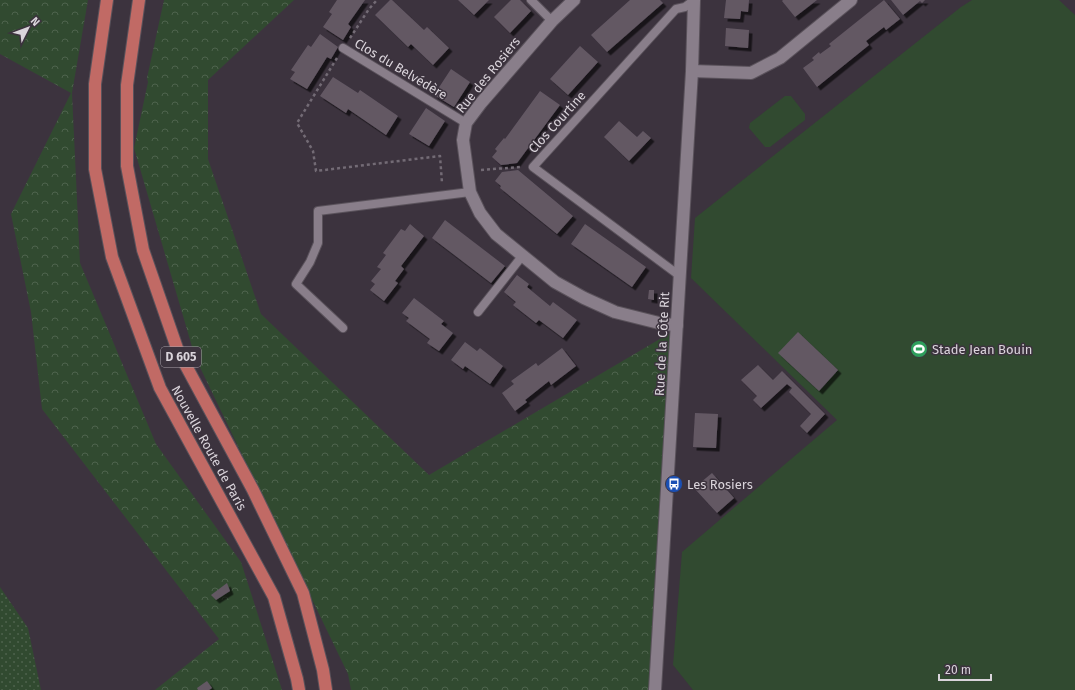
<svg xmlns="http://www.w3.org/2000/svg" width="1075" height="690" font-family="'Fira Sans',sans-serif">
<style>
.grass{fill:url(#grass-dots)}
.forest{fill:url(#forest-crowns)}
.park{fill:#314a30}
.building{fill:#635864;filter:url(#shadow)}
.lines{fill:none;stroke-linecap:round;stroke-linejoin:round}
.lane-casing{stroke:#5a525b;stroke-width:10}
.street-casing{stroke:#5a525b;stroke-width:14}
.primary-casing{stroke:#5a525b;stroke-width:14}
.path{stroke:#736b75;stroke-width:2.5;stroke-dasharray:3 3;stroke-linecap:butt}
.lane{stroke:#897e8a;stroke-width:8}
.street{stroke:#897e8a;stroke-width:12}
.primary{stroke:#c16a65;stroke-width:12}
.labels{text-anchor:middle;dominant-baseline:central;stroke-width:3;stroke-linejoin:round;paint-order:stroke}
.shield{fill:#3c333e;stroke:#aba4ac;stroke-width:1}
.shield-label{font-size:12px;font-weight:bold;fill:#dad4db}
.street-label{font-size:13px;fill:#dad4db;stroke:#3c333e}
.poi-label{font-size:13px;fill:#dad4db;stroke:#3c333e;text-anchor:start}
</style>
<defs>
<pattern id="grass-dots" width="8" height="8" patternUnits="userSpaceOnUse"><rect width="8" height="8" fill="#314a30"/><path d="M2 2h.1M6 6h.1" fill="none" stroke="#4e634d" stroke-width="1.8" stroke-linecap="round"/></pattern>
<pattern id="forest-crowns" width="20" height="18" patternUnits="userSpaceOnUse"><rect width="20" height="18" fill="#314a30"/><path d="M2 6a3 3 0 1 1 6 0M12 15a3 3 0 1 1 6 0" fill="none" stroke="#4e634d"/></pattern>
<filter id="shadow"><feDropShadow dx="3.5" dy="3.5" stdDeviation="0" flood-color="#0009"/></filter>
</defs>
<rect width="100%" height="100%" fill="#3c333e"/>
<polygon class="grass" points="0,587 28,628 41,690 0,690"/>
<g class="forest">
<polygon points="0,0 88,0 72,93 80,263 156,444 241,562 282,690 155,690 219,639 42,409 31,312 11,214 71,93 0,54"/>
<polygon points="164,0 294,0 208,80 208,159 261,314 429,475 670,333 650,690 351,690 348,674 195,357 134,148 148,82 147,78"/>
</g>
<g class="park">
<polygon points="972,0 1059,0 1075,15 1075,690 693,690 673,665 682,552 837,420 691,278 695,218 961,7"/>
<polygon points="785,96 791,96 805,114 805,120 770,147 765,147 749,128 750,123"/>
</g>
<g class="building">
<polygon points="337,0 365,0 348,24 351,27 343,40 323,27 332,14 329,12"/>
<polygon points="390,0 392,0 424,30 427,27 449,48 433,65 411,44 408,47 375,15"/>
<polygon points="458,0 489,0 474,15"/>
<polygon points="511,0 520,0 531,11 510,33 494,17"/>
<polygon points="630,0 660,0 663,3 607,52 591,35"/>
<polygon points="726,0 749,0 748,12 741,11 740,19 724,18"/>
<polygon points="783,0 817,0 795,17 782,1"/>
<polygon points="884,0 900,19 886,30 884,27 866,41 869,45 817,87 803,68 814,60 812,58 819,52 820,54 831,46 829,44"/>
<polygon points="891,0 925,0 922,3 920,1 903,15"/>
<polygon points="726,28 749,30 748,48 725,46"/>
<polygon points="320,34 338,47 331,59 327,57 307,89 290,79 295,72 291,70 308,45 311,47"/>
<polygon points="580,46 598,62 568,95 550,79"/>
<polygon points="451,69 470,82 454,107 434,95"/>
<polygon points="333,77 358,93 360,90 398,116 386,135 348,109 346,113 320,96"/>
<polygon points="540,91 560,105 517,163 501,165 492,157 497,151 495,149 504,138 505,139"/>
<polygon points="426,108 445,121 429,146 409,134"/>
<polygon points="619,121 637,137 643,131 651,138 629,161 604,137"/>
<polygon points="518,170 573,216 557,234 500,188 501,186 495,181 502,172"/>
<polygon points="445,220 505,266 491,283 432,238"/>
<polygon points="410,224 424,236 401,266 404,269 395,281 398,283 384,301 370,290 375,284 371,281 381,269 377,267 386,255 383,253 401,229 405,231"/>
<polygon points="585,224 646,267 632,287 571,244"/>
<polygon points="517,275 529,284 527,287 550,306 553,302 577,320 563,338 539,320 536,323 513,305 516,302 504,292"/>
<polygon points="649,290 654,290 654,300 648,299"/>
<polygon points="414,298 444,321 441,324 453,333 439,351 427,343 430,339 406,321 409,318 402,313"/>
<polygon points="798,332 838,370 819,391 778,353"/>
<polygon points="465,342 477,351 480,348 503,366 490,384 465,366 463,369 451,360"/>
<polygon points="562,348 576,366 551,385 549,381 525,400 527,402 515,411 502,393 514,384 511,381 536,363 538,366"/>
<polygon points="758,365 773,380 782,371 825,414 807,433 800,426 811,414 789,392 792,388 787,384 761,408 753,400 757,396 741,380"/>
<polygon points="695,413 718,414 716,448 693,447"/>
<polygon points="712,473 734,498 717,513 694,488"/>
<polygon points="227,583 230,591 216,600 211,595"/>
<polygon points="207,681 212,688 209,690 198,690 197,688"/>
</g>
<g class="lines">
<g class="lane-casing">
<g id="lane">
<polyline points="531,0 552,21"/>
<polyline points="343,48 466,123"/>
<polyline points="680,276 533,167 676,9 685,7 694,0"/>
<polyline points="478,312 523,255"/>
<polyline points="343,328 296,284 310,262 318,243 318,211 470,192"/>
</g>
</g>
<g class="street-casing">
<g id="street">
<polyline points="574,0 552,21 481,103 466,123 463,140 470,192 480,213 496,234 555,282 584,298 615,312 663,324 677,325"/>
<polyline points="692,71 751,73 780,58 851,0"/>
<polyline points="655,690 692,71 694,0"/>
</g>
</g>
<g class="primary-casing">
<g id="primary">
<polyline points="107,0 95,84 95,169 112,257 160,388 274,597 297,679 299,690"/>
<polyline points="139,0 127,85 127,166 143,250 178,351 253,490 303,593 323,670 326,690"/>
</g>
</g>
<g class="path">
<polyline points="350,38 369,9 377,0"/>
<polyline points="337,58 297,123 313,151 316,171 440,156 442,183"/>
<polyline points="481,170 520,167"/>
</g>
<use href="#lane" class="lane"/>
<use href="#street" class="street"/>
<use href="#primary" class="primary"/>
</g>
<defs>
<g id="stadium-disc" transform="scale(0.9)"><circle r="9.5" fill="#2e9e5b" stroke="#3c333e"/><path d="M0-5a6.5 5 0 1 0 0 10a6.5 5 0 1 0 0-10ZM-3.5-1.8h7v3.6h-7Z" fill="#fff"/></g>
<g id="bus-disc" transform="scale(0.9)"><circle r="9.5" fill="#1a4fb4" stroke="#3c333e"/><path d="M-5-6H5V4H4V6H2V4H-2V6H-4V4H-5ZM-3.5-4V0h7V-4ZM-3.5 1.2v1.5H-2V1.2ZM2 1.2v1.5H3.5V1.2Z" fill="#fff"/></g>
</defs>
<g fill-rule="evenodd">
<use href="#stadium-disc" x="919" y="349"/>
<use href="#bus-disc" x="674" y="484"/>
</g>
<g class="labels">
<rect class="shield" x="161" y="347" width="40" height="20" rx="3"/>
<g class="shield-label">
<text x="181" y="357">D 605</text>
</g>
<g class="street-label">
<text transform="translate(401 69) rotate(31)">Clos du Belvédère</text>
<text transform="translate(488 75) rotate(-51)">Rue des Rosiers</text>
<text transform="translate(557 122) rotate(-48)">Clos Courtine</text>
<text transform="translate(662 344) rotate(-87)">Rue de la Côte Rit</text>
<text transform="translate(209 448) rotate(61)">Nouvelle Route de Paris</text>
</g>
<g class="poi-label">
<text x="932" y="349">Stade Jean Bouin</text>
<text x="687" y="484">Les Rosiers</text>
</g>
</g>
<g transform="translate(28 28) rotate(48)" stroke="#3c333e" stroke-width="3" paint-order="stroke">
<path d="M0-3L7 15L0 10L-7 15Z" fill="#dad4db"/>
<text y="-6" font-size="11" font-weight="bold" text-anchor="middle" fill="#dad4db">N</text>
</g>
<path d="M939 674v6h52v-6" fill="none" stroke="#dad4db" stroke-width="2"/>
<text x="945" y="674" font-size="12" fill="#dad4db" stroke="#3c333e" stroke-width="3" paint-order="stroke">20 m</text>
</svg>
